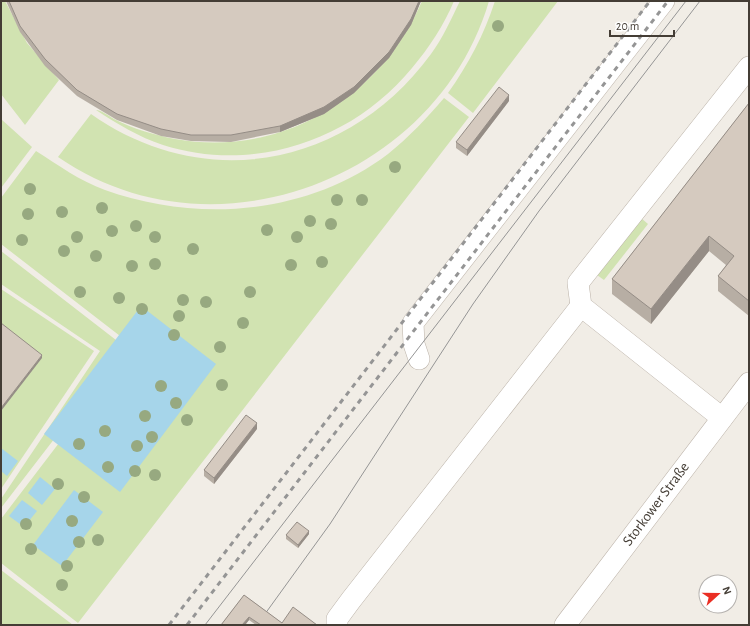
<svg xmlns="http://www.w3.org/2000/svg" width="750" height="626" font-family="'Alegreya Sans',sans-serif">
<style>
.green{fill:#d1e3b1}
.water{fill:#a6d5ea}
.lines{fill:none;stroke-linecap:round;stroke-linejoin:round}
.minor-casing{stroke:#bcb3a9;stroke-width:22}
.minor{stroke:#fff;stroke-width:21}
.tram{stroke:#959595;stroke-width:1}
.rail{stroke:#959595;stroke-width:3;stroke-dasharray:5 5;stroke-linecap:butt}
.tree{fill:#97a980}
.wall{fill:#b7aea4}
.shaded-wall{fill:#958d86}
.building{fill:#d5cabf;stroke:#958d86}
.labels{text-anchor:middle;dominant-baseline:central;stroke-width:3;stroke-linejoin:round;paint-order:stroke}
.street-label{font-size:15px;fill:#443d35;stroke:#fff}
</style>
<rect width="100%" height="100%" fill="#f1ede6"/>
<g class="green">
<polygon points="1,1 5,1 27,43 59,80 25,125 1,94"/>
<path d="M422 1H454C444 25 429 48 412 68 353 140 254 174 163 145 139 137 117 124 96 110 101 110 109 116 114 119 133 129 155 135 175 139 281 158 380 98 422 1Z"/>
<path d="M460 1H489C437 179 212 264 58 157L91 114C206 195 349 166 431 54 443 38 451 19 460 1Z"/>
<path d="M495 1H558L473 113 448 93C468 65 484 35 495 1Z"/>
<path d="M444 98 469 117 78 623 1 563V519L133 346 1 244V198L36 151C58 165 80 181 105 190 197 223 308 215 388 154 409 137 427 118 444 98Z"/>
<polygon points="1,119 32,147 1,188"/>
<polygon points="641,218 648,224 604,280 597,275"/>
<polygon points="1,251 125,347 1,508 1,499 100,351 1,284"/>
<polygon points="1,289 94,351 1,489"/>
<polygon points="1,570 73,625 1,625"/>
</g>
<g class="water">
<polygon points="141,306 216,364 120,492 44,434"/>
<polygon points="1,448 18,461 7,476 1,471"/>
<polygon points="40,477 55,489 42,505 28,493"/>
<polygon points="74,490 103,512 62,566 33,545"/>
<polygon points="22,500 37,511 24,527 9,516"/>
</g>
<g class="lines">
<g class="minor-casing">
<g id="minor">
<polyline points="419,359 414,344 413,323 664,1"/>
<polyline points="722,418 581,306 578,283 749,67"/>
<polyline points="337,625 337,619 351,600 581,306"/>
<polyline points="565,625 749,383"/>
</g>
</g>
<use href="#minor" class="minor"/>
<g class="tram">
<polyline points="205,625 686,1"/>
<polyline points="257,625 330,524 473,304 539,211 700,1"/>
</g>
<g class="rail">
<polyline points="169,625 650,1"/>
<polyline points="187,625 668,1"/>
</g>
</g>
<g class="tree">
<circle cx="498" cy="26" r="6"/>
<circle cx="395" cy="167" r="6"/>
<circle cx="30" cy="189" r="6"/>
<circle cx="337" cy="200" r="6"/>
<circle cx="362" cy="200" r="6"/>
<circle cx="102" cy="208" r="6"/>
<circle cx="62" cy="212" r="6"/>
<circle cx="28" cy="214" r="6"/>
<circle cx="310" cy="221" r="6"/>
<circle cx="331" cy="224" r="6"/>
<circle cx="136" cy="226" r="6"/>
<circle cx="267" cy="230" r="6"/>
<circle cx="112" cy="231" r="6"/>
<circle cx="77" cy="237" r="6"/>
<circle cx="155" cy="237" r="6"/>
<circle cx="297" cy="237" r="6"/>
<circle cx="22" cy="240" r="6"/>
<circle cx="193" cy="249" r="6"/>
<circle cx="64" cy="251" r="6"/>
<circle cx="96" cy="256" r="6"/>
<circle cx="322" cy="262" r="6"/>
<circle cx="155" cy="264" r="6"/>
<circle cx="291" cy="265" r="6"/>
<circle cx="132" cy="266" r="6"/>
<circle cx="80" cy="292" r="6"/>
<circle cx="250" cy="292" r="6"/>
<circle cx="119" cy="298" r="6"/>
<circle cx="183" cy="300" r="6"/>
<circle cx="206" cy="302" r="6"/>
<circle cx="142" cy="309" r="6"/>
<circle cx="179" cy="316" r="6"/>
<circle cx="243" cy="323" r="6"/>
<circle cx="174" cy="335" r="6"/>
<circle cx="220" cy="347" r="6"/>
<circle cx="222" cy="385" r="6"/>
<circle cx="161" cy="386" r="6"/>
<circle cx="176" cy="403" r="6"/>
<circle cx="145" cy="416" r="6"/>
<circle cx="187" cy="420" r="6"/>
<circle cx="105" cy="431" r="6"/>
<circle cx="152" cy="437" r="6"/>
<circle cx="79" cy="444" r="6"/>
<circle cx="137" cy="446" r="6"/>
<circle cx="108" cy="467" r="6"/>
<circle cx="135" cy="471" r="6"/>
<circle cx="155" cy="475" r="6"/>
<circle cx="58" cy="484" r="6"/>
<circle cx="84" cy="497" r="6"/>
<circle cx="72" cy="521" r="6"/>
<circle cx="26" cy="524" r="6"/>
<circle cx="98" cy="540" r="6"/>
<circle cx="79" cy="542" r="6"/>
<circle cx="31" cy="549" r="6"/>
<circle cx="67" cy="566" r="6"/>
<circle cx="62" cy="585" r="6"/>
</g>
<g class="wall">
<polygon points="6,1 421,1 411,25 389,58 354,93 324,114 280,132 231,142 191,141 161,136 117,120 77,96 45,66 20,32"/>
<polygon points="509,101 467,156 456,148 456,142"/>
<polygon points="749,103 749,316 718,291 718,276 726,265 709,251 651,324 612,294 612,279"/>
<polygon points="257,429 214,484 204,476 204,470"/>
<polygon points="309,534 298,548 286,539 286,535"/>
<polygon points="244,595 282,623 317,625 256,625 249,620 245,625 221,625"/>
</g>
<g class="shaded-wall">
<polygon points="419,1 421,1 411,25 389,58 354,93 324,114 280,132 280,126"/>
<polygon points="509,95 509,101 467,156 467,150"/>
<polygon points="709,236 709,251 651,324 651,309"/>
<polygon points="42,355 42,358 1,411 1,408"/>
<polygon points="257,423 257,429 214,484 214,478"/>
<polygon points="309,531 309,534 298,548 298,545"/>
<polygon points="249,617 249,620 245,625 242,625"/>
</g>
<g class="building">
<polygon points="9,1 419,1 411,19 389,52 354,87 324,107 280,126 231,135 191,135 161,129 117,114 77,90 45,59 20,26"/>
<polygon points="499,87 509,95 467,150 456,142"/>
<polygon points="749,103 749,301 718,276 734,256 709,236 651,309 612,279"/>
<polygon points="1,323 42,355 1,408"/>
<polygon points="246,415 257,423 214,478 204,470"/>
<polygon points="297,522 309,531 298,545 286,535"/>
<polygon points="244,595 282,623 293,607 317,625 261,625 249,617 242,625 221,625"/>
</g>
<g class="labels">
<g class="street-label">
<text transform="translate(656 504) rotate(-53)">Storkower Straße</text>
</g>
</g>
<rect width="750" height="626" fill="none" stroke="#443d35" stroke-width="4"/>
<g transform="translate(718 594) rotate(69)"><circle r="19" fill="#ffffff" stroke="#b4b1ae"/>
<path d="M0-3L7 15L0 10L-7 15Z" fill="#ea2f24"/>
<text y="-6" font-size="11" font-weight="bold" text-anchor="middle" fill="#443d35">N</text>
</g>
<path d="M610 30v6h64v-6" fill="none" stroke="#443d35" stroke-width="2"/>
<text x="616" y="30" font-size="12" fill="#443d35" stroke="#ffffff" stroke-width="3" paint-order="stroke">20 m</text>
</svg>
